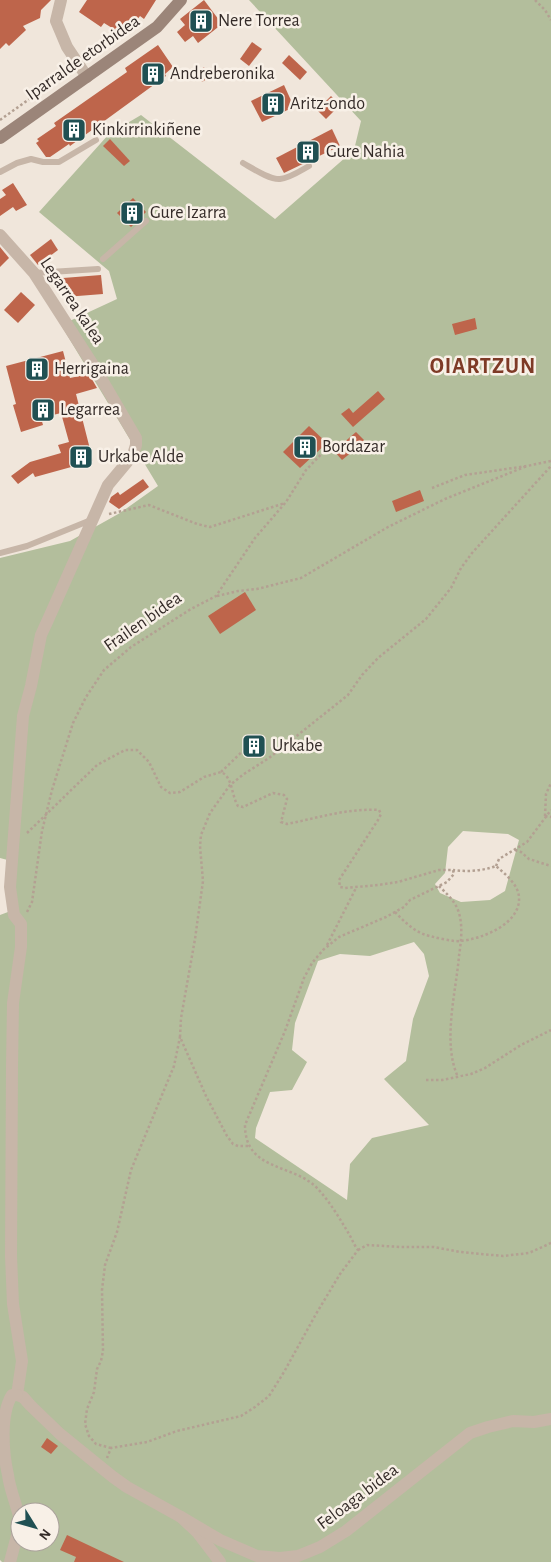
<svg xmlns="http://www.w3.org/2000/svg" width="551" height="1562" font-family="'Alegreya Sans',sans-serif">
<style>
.green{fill:#b3be9c;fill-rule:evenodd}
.building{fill:#be654b}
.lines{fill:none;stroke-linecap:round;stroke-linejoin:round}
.path{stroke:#b3a092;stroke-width:2.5;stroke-dasharray:2.5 2.5;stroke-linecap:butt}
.lane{stroke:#c7b6a8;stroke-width:6}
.street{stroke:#c7b6a8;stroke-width:12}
.secondary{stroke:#9b8579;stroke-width:12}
.labels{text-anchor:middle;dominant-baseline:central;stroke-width:5;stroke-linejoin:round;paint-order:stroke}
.poi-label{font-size:18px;fill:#342b28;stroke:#f8f0e7;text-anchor:start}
.street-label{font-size:18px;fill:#342b28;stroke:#f8f0e7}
.district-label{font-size:22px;font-weight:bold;letter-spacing:1px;fill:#7e3a26;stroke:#f8f0e7}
</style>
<rect width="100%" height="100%" fill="#f0e6db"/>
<path class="green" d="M249 0H551V1562H2L0 1560V915L16 909 15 862 0 858V558L70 541 120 513 158 486 61 325 117 299 109 271 39 212 109 134 141 115 275 219 354 150 361 121ZM463 831 508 834 519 840 505 891 490 900 461 902 440 893 435 884 445 873 448 847ZM414 942 424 954 429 976 413 1019 406 1061 384 1079 429 1125 372 1138 350 1164 347 1200 255 1138 256 1128 270 1092 292 1090 307 1062 292 1050 295 1023 318 961 340 954 370 956ZM20 1512H50V1542H20Z"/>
<g class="building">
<polygon points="0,0 51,0 41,10 40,18 23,26 26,30 9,46 6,43 0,49"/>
<polygon points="87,0 156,0 144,19 140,16 130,29 124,32 117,31 104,23 101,27 79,12"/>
<polygon points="204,0 222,24 198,43 193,36 185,42 177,32 185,25 180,19"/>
<polygon points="252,42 262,49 249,66 240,59"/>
<polygon points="158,45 173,67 165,74 166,76 70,146 69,144 50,157 46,157 36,143 39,141 37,139 56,126 54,123 127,72 125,68"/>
<polygon points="289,55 307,72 300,80 282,63"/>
<polygon points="204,67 210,77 202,82 197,72"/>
<polygon points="284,85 294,107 262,122 251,101"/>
<polygon points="331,96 340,105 326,119 317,110"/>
<polygon points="332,129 340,146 284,173 276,158"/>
<polygon points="110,139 130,161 124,166 103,146"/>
<polygon points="13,183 27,205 16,211 13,207 0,216 0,199 6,195 2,190"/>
<polygon points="133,198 146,212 131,227 117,213"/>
<polygon points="51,239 58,250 38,265 30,255"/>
<polygon points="0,247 9,258 0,267"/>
<polygon points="101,275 103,294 65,297 63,278"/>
<polygon points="21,292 35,305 18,323 4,310"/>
<polygon points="475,318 477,329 455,335 452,324"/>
<polygon points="63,351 70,378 89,374 97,388 76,394 93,461 35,477 33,473 18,484 11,476 30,462 61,453 58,445 69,442 61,413 41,418 43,425 21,432 13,405 16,404 6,366"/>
<polygon points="378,391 385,399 353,427 341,414 349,408 353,413"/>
<polygon points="309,426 327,443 300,468 283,452"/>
<polygon points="356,432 364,440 363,443 342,460 334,451"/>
<polygon points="143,479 149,487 119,509 109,502 111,497 118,492 120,495"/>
<polygon points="420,490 424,501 396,512 392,501"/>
<polygon points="245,592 256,610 220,634 208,616"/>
<polygon points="255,738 262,747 253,754 246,745"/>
<polygon points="47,1438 58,1446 51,1454 41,1447"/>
<polygon points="67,1535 124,1562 74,1562 76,1557 60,1550"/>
</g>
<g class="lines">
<g class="path">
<polyline points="535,0 545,10 551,20"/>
<polyline points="0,120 70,70"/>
<polyline points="432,488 465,475 527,466 551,461"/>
<polyline points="109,514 149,505 197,524 210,527 285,503"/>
<polyline points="217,596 238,591 257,589 301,578 388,527 445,499 527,466"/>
<polyline points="221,772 250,744"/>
<polyline points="545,816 546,794 551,783"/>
<polyline points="545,816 551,817"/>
<path d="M27 833 97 765 125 750H137L149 762 161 787 170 793 180 792 204 777 221 772C233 777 231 795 238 806L243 807 273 793 284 795 287 799 281 822 287 824C318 818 347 808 379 810L381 814 378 820 339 880 340 887 345 888 378 885 398 882 439 870H453L454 874 447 882 410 900 404 907 386 917 339 937 323 950 312 963 304 978 285 1031 245 1125C245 1172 294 1163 318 1189 330 1202 340 1219 349 1234 352 1239 354 1245 358 1250L340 1274 316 1314 284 1372 269 1396 255 1407 241 1416 177 1431 147 1442 111 1448 107 1458"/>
<polyline points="515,850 521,852 529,859 551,866"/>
<polyline points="496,866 499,859 527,842 551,810"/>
<path d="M439 886C447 894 456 902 459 913 463 927 461 942 459 956 456 992 442 1043 458 1077"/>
<polyline points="27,912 32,902 42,831 52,790 73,723 86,697 104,670 131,647 191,609 216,596 255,538 286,502 306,470 333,442"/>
<path d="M395 912C404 921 413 931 426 935 433 937 453 942 460 941 482 939 521 924 519 897 518 884 505 874 496 866 482 871 468 872 453 870"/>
<polyline points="327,945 356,888"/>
<polyline points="426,1080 442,1080 471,1074 485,1068 521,1045 551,1030"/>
<polyline points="248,1146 238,1146 233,1144 227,1136 206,1096 180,1037 181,1018 195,939 203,881 200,846 201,835 210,813 230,785 244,774 269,758 348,695 362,675 378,658 426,619 451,588 461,568 472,553 551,466"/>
<polyline points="358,1250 367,1245 401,1247 434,1247 460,1252 503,1256 529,1253 551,1243"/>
<polyline points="111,1448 96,1444 89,1436 85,1424 87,1409 94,1392 97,1369 101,1361 103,1351 102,1290 105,1265 117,1232 131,1170 174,1066 180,1037"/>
</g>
<g class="lane">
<path d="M243 163C252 168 270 180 280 179 290 178 300 171 309 166"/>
<polyline points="0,172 17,163 31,159 43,162 59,162 96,140"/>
<polyline points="103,259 146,221"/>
<polyline points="34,273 98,269"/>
<polyline points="0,553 27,546 91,520"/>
</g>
<g class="street">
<polyline points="61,0 56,21 67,47 87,77"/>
<polyline points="0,235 34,273 95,368 136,438 136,445 133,455 108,485 47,622 41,635 31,686 23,716 10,887 14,915 21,924 21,947 13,1003 12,1066 11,1256 13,1304 22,1361 17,1395"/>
<polyline points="17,1395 23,1397 30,1405 60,1434 113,1477 127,1487 181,1517 198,1533 220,1562"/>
<path d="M17 1395H12C0 1414 3 1453 8 1475 10 1491 17 1505 20 1521"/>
<polyline points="181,1517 220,1540 257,1556 280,1558 298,1556 320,1547 346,1531 470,1433 488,1427 513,1421 534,1422 551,1419"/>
<polyline points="10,1562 20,1524"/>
</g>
<polyline class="secondary" points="0,138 157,27 181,0"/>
</g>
<defs>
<g id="building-square" transform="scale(1.25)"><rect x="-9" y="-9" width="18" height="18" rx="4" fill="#205053" stroke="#f8f0e7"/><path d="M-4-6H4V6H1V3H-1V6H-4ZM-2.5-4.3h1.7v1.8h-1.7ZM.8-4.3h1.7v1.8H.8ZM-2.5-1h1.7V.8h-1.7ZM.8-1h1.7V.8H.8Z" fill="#fff"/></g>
</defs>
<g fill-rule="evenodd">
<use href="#building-square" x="201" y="21"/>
<use href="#building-square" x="153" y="74"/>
<use href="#building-square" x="273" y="104"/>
<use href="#building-square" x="74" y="130"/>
<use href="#building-square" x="308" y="152"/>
<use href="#building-square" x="132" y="213"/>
<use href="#building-square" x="37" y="369"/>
<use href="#building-square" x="43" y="410"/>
<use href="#building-square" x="305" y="447"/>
<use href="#building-square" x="81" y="457"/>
<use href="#building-square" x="254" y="746"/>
</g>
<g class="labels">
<g class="poi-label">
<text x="218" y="21">Nere Torrea</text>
<text x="170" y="74">Andreberonika</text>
<text x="290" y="104">Aritz-ondo</text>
<text x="92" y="130">Kinkirrinkiñene</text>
<text x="326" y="152">Gure Nahia</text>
<text x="150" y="213">Gure Izarra</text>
<text x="54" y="369">Herrigaina</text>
<text x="60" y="410">Legarrea</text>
<text x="322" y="447">Bordazar</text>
<text x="98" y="457">Urkabe Alde</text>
<text x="272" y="746">Urkabe</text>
</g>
<g class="street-label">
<text transform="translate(83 58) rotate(-35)">Iparralde etorbidea</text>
<text transform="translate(72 301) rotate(56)">Legarrea kalea</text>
<text transform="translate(143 622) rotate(-35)">Frailen bidea</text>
<text transform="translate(358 1497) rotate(-37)">Feloaga bidea</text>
</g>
<g class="district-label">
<text x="483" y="366">OIARTZUN</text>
</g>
</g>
<g transform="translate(35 1527) rotate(127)"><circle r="24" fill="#f8f0e7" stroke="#aaa19b"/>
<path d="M0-4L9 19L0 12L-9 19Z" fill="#205053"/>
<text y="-8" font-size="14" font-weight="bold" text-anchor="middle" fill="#342b28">N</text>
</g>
</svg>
